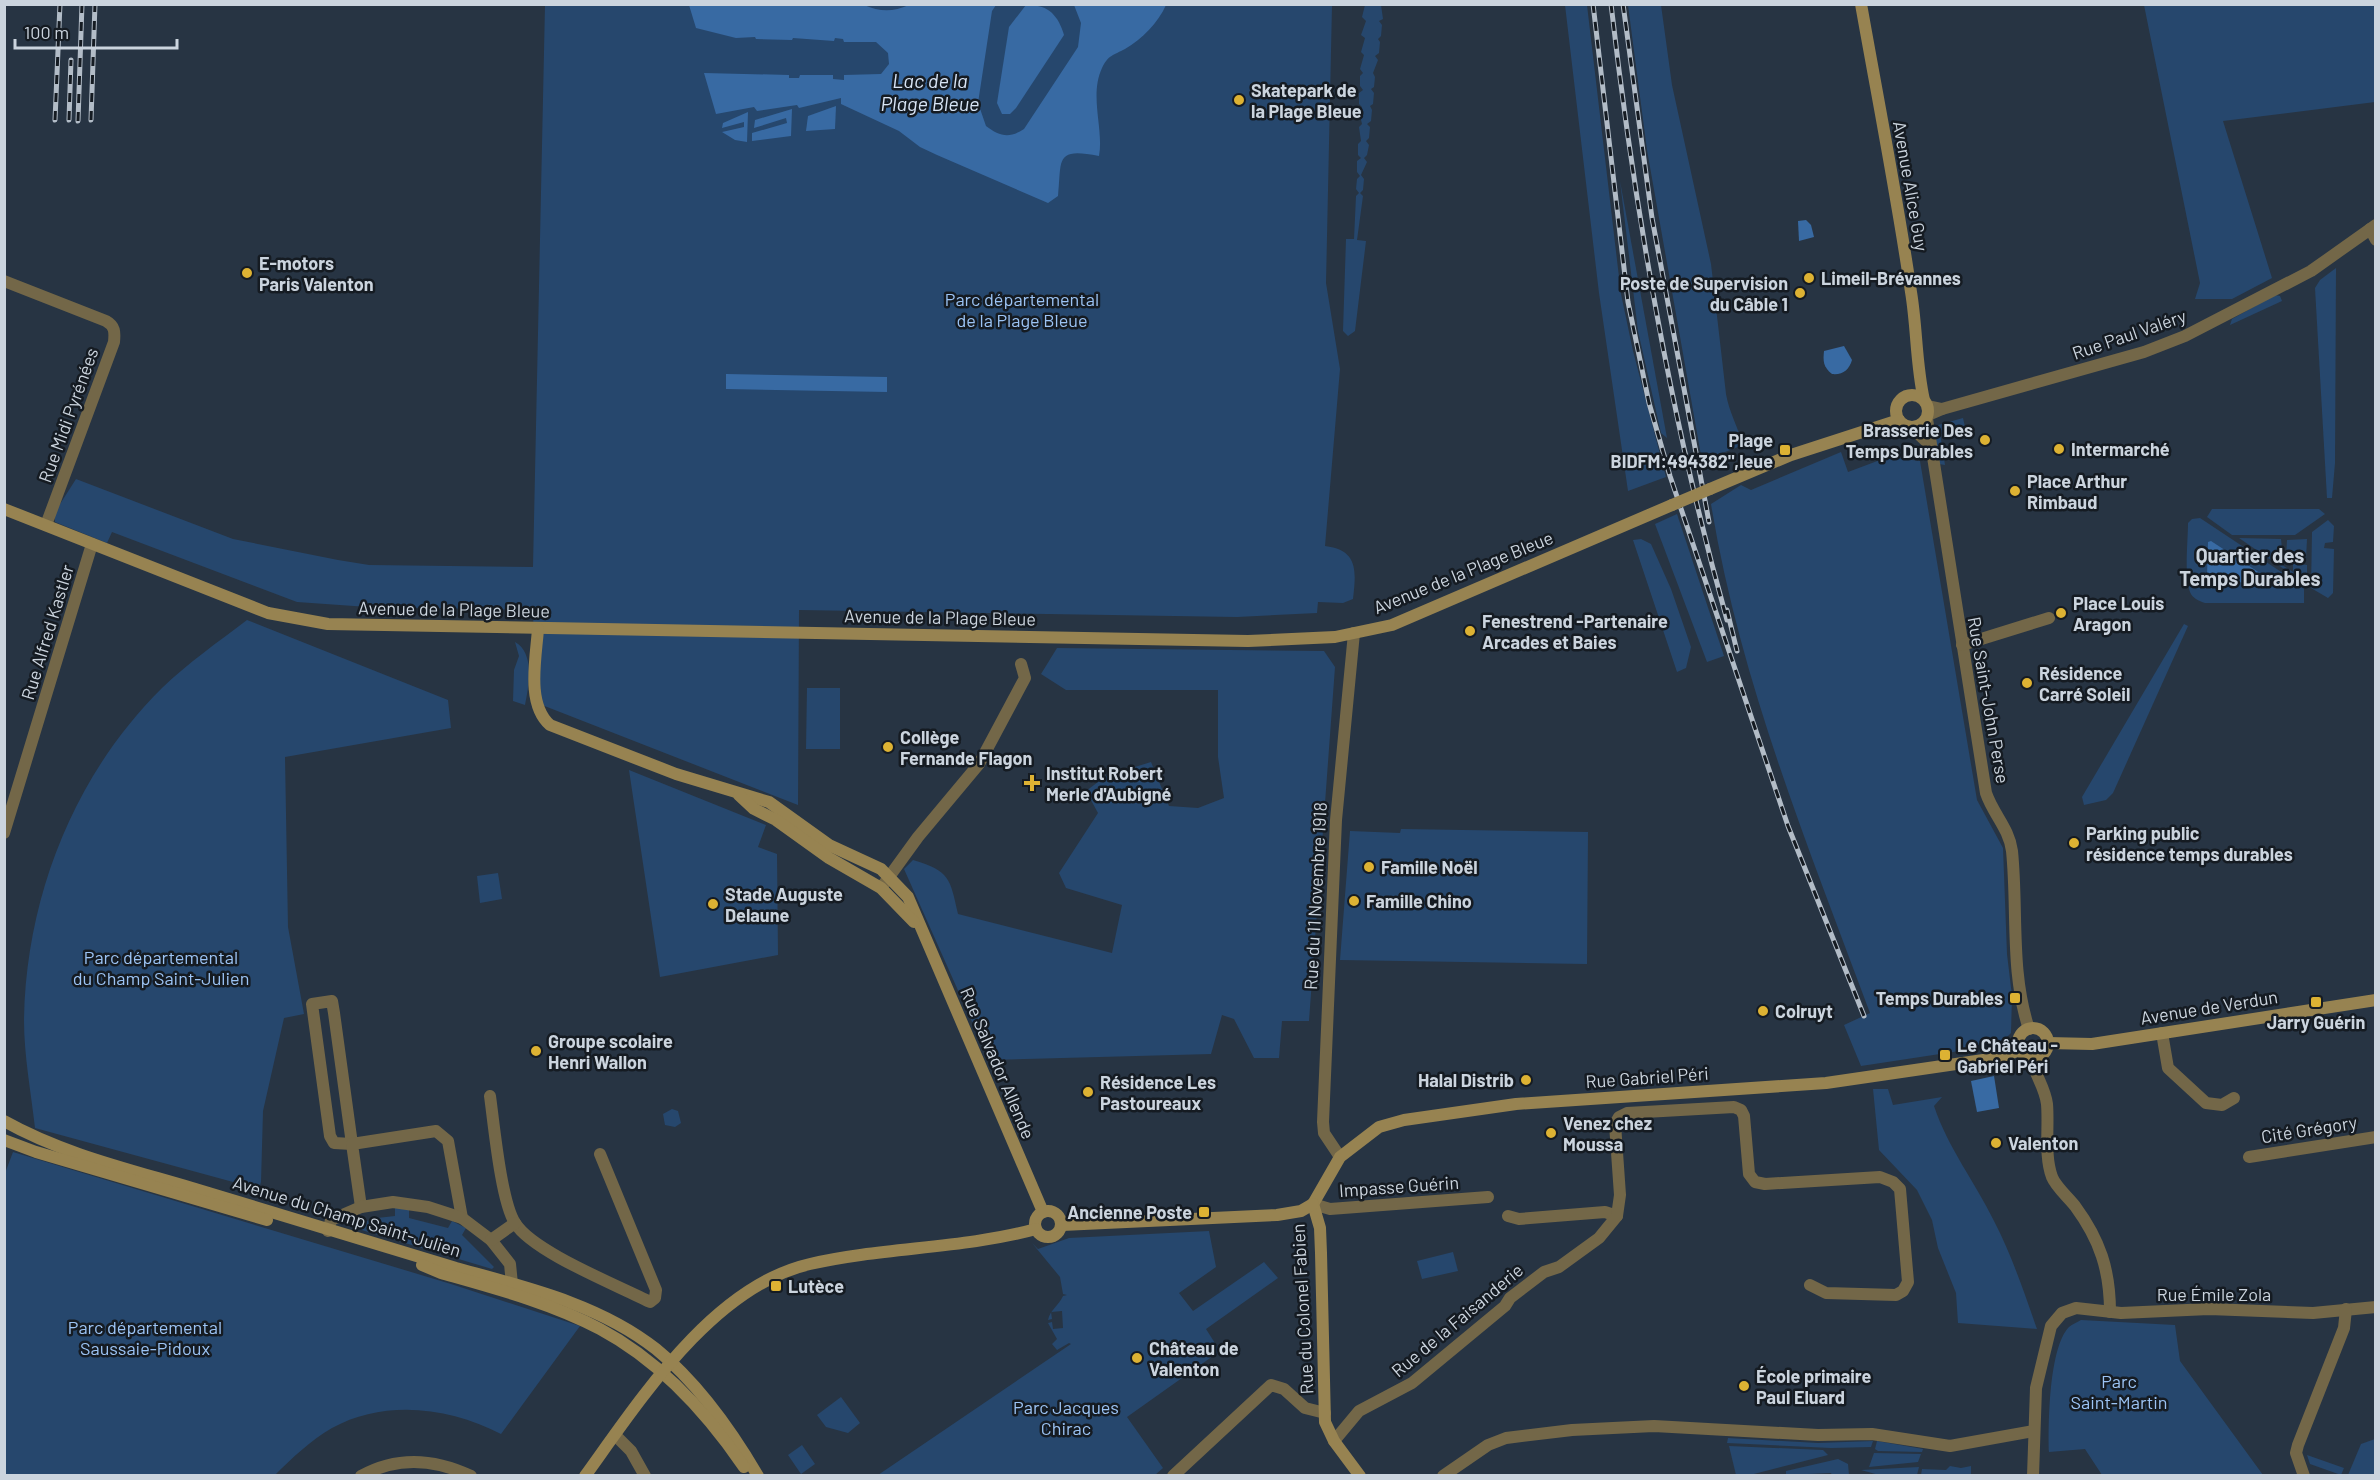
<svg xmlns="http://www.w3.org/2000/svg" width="2380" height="1480" font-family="Barlow,sans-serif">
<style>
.green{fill:#26476d}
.water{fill:#386aa3}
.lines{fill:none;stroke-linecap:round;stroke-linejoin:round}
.street{stroke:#736748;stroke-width:12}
.secondary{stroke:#978351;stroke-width:12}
.rail-casing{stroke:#b2bcc7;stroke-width:5}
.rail{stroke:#151b22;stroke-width:3;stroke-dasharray:9;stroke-linecap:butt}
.secondary-bridge{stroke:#978351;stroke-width:12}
.poi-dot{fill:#ddb233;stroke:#151b22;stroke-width:2}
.labels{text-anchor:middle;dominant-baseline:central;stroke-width:5;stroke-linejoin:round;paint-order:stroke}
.poi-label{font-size:18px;font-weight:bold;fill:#cbd4de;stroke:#151b22;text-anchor:start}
.street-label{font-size:18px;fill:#cbd4de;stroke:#151b22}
.park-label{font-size:18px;fill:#9cc4f5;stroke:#151b22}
.water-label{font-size:20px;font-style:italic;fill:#d8e5f6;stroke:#151b22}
.neighbourhood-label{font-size:20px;font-weight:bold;fill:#cbd4de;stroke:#151b22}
</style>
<rect width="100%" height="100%" fill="#273443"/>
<g class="green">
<path d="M545 5H1332L1326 283 1340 369 1325 546C1359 550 1356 572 1353 599L1343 603 1318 602 1317 613 1237 617 799 610 798 805 542 705 534 653 533 610 368 607 297 602 112 532 107 543 55 522V512L76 479 233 539 338 560 369 565 533 567Z"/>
<polygon points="1365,5 1381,5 1383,19 1379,21 1382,25 1381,36 1378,39 1380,42 1379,53 1375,56 1378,60 1373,73 1375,77 1374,87 1371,89 1374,93 1373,104 1370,106 1372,110 1371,121 1367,124 1370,127 1369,138 1366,141 1369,145 1367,155 1364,158 1367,162 1361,175 1364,179 1363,190 1360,193 1363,196 1357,240 1366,241 1355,331 1348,336 1343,331 1346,239 1354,239 1356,196 1359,193 1356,189 1357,179 1360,176 1357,172 1357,161 1361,158 1358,155 1358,144 1361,141 1359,127 1362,124 1359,111 1362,107 1359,104 1359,93 1363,90 1360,86 1360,76 1363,73 1360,69 1364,55 1361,52 1365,38 1361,35 1366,21 1362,17"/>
<polygon points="1565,5 1587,5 1621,294 1633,351 1666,477 1628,491 1599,293"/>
<path d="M1628 5H1661L1672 85 1711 264 1726 394C1729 412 1738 427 1743 445L1702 461 1647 150Z"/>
<polygon points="2144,5 2375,5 2375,102 2223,121 2272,278 2232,299 2195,299 2200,283"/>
<polygon points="1620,181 1667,438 1661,433 1638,331"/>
<polygon points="2336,268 2335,463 2332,498 2327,498 2315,288 2320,280"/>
<polygon points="2275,295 2280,296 2282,301 2230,325 2232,319"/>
<polygon points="1963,418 1968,440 1966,440 1964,429 1940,433 1945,465 1939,464 1934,430 1938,425"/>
<path d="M1841 452 1848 472 1888 457 1920 461 1977 800 2003 848 2007 954 2012 996 2011 1033 1999 1045 1861 1066 1844 1025 1870 1013C1808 846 1740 681 1711 504L1741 485 1751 490Z"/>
<polygon points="2212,509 2319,509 2325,514 2295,535 2232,535 2207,517"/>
<polygon points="1677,514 1724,656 1707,662 1655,524"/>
<path d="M2200 518 2304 587V603H2205C2199 601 2192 598 2190 592 2184 576 2188 541 2188 523L2192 519Z"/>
<polygon points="2328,520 2334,526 2333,542 2325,543 2324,548 2334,549 2333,593 2328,598 2311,588 2312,532"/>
<polygon points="2239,538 2281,539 2283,559 2276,561 2293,572 2293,563 2307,565 2307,585"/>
<polygon points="1641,539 1651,544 1671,589 1691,647 1686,668 1677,672 1633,540"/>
<polygon points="2307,539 2306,559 2286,559 2287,540"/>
<path d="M247 620 448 700 451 728 285 757 288 927 304 1014 284 1018 263 1111 261 1182 259 1189 35 1128C31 1092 24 1056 24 1020 26 897 74 775 162 688 188 663 218 642 247 620Z"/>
<polygon points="2184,624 2188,626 2113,793 2106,800 2084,805 2082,797"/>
<path d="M515 642C535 653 529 686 525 705L513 701 514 670 519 656Z"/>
<path d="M1057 648 1324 651 1335 667 1309 1021H1282L1279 1058H1254L1234 1019 1222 1015 1211 1054 989 1060 904 869 913 860C950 871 950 878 958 914L1112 953 1122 905 1066 888 1059 873 1098 813 1086 791 1106 776 1151 762 1169 806 1198 808 1224 798 1218 757V690H1066L1041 674Z"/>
<polygon points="807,688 840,688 840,749 806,749"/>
<polygon points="629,770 766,825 758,847 777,854 778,955 660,977"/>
<polygon points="1401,829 1588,832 1587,964 1340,960 1350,831 1400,833"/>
<polygon points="498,873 502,899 480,903 477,876"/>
<path d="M1873 1089H1888L1893 1105 1942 1097 1934 1106C1948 1148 1975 1182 1994 1221 2012 1256 2024 1292 2037 1329L1958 1323 1956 1293 1938 1248 1932 1220 1917 1190 1879 1150Z"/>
<polygon points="672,1109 678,1111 681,1123 675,1127 665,1125 663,1114"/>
<path d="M13 1152 451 1284 580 1326 501 1434C450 1407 384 1399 332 1428 311 1440 292 1458 275 1475H5L4 1176Z"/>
<polygon points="395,1208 409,1208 409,1218 448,1228 452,1221 466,1228 462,1235 494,1267 492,1269 355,1228 353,1225 377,1218 395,1216"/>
<path d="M1209 1231 1216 1267 1179 1293 1193 1311 1264 1262 1278 1278 1206 1329 1220 1351 1127 1417 1163 1468 1155 1475H878L1071 1344 1069 1343 1057 1350 1052 1344 1057 1339 1048 1323 1052 1322 1053 1329 1063 1328 1062 1311 1051 1312 1052 1319 1048 1320C1050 1310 1059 1305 1063 1296L1067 1295 1063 1294 1060 1277 1032 1243 1038 1249 1069 1238Z"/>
<polygon points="1453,1252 1458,1271 1422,1279 1417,1261"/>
<path d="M2081 1320 2175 1325 2180 1361 2263 1475H2102L2085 1449 2049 1452C2048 1424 2049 1347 2069 1327 2072 1324 2078 1322 2081 1320Z"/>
<polygon points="841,1397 860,1423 848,1433 826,1427 817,1415"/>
<polygon points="1728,1438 1818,1443 1873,1441 1871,1447 1831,1448 1727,1443"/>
<polygon points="2375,1439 2375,1475 2348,1475 2361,1444"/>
<polygon points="1877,1441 1923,1449 1922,1452 1878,1451 1875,1449"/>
<polygon points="802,1445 815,1464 801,1474 788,1455"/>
<polygon points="1729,1446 1823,1450 1828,1455 1750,1475 1736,1475"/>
<polygon points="1874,1453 1921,1454 1918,1462 1869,1467"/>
<polygon points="2307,1455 2344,1468 2341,1475 2310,1464"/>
<polygon points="1838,1459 1848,1464 1849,1475 1832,1475 1831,1473 1786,1475 1786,1471"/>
<polygon points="1950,1466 1961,1468 1971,1466 1971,1475 1921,1475 1922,1469 1946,1470"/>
<polygon points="1919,1467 1917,1475 1879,1475 1861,1470"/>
</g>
<g class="water">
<path d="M864 5C880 12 893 12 909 5H996L992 11 978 103 986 126C999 136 1009 139 1024 129L1078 47 1081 23 1074 5H1166C1158 23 1142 39 1125 49 1114 55 1108 55 1102 68 1089 96 1104 129 1099 156 1054 147 1062 160 1058 196L1048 203 937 155 920 147 899 131 841 104V98L799 108 797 105 757 111 754 107 716 114 704 73 789 75V78H799L800 75H833V79L844 80V75L881 74 889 64 888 53 876 42H844L843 39 835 38 834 41 793 38 792 40 756 39 755 37 736 38 696 28 689 5Z"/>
<path d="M1026 5C1048 4 1058 15 1064 35L1016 108 1010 114H1002L997 103 1009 27Z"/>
<polygon points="836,106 835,129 806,131 808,116"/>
<polygon points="792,109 791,136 752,141 752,133 787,123 786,118 754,128 755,120"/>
<polygon points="748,112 747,142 735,140 722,132 744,127 744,122 722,128 723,123"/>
<polygon points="1806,220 1811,225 1814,237 1799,241 1798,221"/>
<path d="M1844 346 1852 360C1849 370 1843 375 1832 374 1823 367 1823 361 1824 351Z"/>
<polygon points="726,374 887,377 887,392 726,389"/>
<polygon points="2211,541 2272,581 2272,583 2210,582 2207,577 2208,542"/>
<polygon points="1994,1076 1999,1108 1977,1112 1971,1081"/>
</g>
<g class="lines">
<g class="street">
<polyline points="2370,229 2376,240"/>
<path d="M4 281 106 321C115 326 115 332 114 342L46 525"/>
<polyline points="1928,406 1942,409 1928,415"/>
<polyline points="1942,409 2144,352 2185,336 2311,271 2376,225"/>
<path d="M1927 419 1986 793C1993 814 2009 828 2012 851 2018 910 2010 972 2029 1029"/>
<polyline points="1911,427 1929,444"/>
<polyline points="1962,645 2049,618"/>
<polyline points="4,833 92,544"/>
<polyline points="881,888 918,837 979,764 1025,678 1021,664"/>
<polygon points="332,1001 334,1013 352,1144 334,1143 330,1136 312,1004"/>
<polyline points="2162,1033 2168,1068 2206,1103 2222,1105 2234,1098"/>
<path d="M2031 1057C2034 1074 2045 1087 2047 1104 2049 1128 2044 1155 2052 1177 2056 1187 2068 1197 2075 1206 2100 1240 2110 1270 2110 1312"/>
<path d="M490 1096C494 1125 501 1201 515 1223 533 1252 617 1285 650 1302L655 1298 656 1290 600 1154"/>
<polyline points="1340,1157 1324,1133 1323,1122 1336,820 1354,633"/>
<polyline points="2249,1157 2376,1137"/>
<polyline points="1313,1204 1330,1209 1488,1197"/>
<polyline points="361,1207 352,1144 436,1131 448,1141 462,1218"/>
<polyline points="1508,1216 1519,1219 1605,1212 1617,1216"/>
<polyline points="328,1231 331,1220 361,1207 393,1202 428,1207 462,1218 491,1240 510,1264 512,1284"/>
<polyline points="491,1240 515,1223"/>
<polyline points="615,1435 631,1451 645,1476"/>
<polyline points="1334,1441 1359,1411 1412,1383 1505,1306 1510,1298 1544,1272 1559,1267 1599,1238 1617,1216 1620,1195 1615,1124 1619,1117 1627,1113 1734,1107 1741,1110 1744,1116 1749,1174 1755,1182 1765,1184 1880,1177 1893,1182 1900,1189 1908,1282 1903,1291 1896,1295 1826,1293 1810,1285"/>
<path d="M361 1476C397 1456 435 1459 471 1476"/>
<polyline points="1173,1476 1271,1385 1284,1389 1305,1408 1325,1413"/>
<polyline points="1443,1476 1488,1445 1506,1438 1572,1430 1654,1426 1818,1435 1872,1434 1950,1446 2034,1431"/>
<polyline points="2033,1476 2036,1388 2051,1326 2062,1313 2076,1308 2121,1313 2209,1309 2313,1313 2376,1307"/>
<polyline points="2304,1476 2296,1453 2298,1445 2344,1328 2346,1309"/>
</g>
<g class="secondary">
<path d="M1861 4C1878 100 1897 196 1911 292 1917 328 1916 365 1924 400"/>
<circle cx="1912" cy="411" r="16"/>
<polyline points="1710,489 1791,455 1899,420"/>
<polyline points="4,509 268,613 328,624 1248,641 1335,637 1392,625 1672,505"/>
<path d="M538 629C536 658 526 704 550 725L676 774 769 802 829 845 881 869 908 897 1043 1212"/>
<polyline points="739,795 754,809 776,820 829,858 881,888 914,922"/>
<circle cx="2033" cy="1043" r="15"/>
<polyline points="2048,1043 2092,1044 2376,1000"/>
<path d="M4 1121C63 1154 128 1169 192 1188 280 1215 368 1242 456 1268 525 1287 599 1304 656 1349 698 1383 731 1430 758 1476"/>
<polyline points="4,1140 36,1152 267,1220"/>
<polyline points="1313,1204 1340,1157 1379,1127 1404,1120 1516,1104 1826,1083 1997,1058 2020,1050"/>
<polyline points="1313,1204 1320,1228 1321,1253 1325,1422 1334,1441 1360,1476"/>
<circle cx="1048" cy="1224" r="13"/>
<polyline points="1062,1225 1277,1215 1301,1211 1313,1204"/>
<path d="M422 1265 441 1273C494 1288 551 1303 600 1329 658 1360 707 1413 744 1467"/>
<path d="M585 1476C640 1400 713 1286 810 1264 884 1247 963 1249 1036 1229"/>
</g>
<g class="rail-casing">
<g id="rail">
<polyline points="1593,4 1628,302 1649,403 1670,476 1788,826 1864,1016"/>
<path d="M1611 4C1635 213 1670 417 1727 620"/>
<polyline points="1623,4 1652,218 1709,522"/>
<polyline points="55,120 60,4"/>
<polyline points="69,120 71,60"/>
<polyline points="91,120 95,4"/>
<polyline points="78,121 82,4"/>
<polyline points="1727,610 1737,651"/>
</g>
</g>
<use href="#rail" class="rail"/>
<polyline class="secondary-bridge" points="1672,505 1710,489"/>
</g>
<g class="poi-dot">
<circle cx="1239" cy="100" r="6"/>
<circle cx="247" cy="273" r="6"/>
<circle cx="1809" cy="278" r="6"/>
<circle cx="1800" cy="293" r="6"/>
<circle cx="1985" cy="440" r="6"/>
<circle cx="2059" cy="449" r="6"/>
<rect x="1779" y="444" width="12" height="12" rx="3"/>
<circle cx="2015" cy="491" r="6"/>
<circle cx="2061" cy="613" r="6"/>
<circle cx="1470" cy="631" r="6"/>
<circle cx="2027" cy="683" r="6"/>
<circle cx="888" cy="747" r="6"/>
<path d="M1029 774h6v6h6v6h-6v6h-6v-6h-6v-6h6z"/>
<circle cx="2074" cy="843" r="6"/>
<circle cx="1369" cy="867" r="6"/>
<circle cx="1354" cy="901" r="6"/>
<circle cx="713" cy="904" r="6"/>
<rect x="2009" y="992" width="12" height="12" rx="3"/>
<rect x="2310" y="996" width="12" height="12" rx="3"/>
<circle cx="1763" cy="1011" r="6"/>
<circle cx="536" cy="1051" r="6"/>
<rect x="1939" y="1049" width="12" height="12" rx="3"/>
<circle cx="1526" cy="1080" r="6"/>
<circle cx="1088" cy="1092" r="6"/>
<circle cx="1551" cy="1133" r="6"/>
<circle cx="1996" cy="1143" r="6"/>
<rect x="1198" y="1206" width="12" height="12" rx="3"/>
<rect x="770" y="1280" width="12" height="12" rx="3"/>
<circle cx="1137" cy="1358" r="6"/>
<circle cx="1744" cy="1386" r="6"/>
</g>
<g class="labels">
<g class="poi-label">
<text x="1251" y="90">Skatepark de<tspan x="1251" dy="21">la Plage Bleue</tspan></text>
<text x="259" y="263">E-motors<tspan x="259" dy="21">Paris Valenton</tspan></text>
<text x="1821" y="278">Limeil-Brévannes</text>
<text x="1788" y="283" text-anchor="end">Poste de Supervision<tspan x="1788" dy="21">du Câble 1</tspan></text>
<text x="1973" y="430" text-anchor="end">Brasserie Des<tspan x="1973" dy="21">Temps Durables</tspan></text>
<text x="1773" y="440" text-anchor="end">Plage<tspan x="1773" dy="21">BIDFM:494382",leue</tspan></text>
<text x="2071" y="449">Intermarché</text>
<text x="2027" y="481">Place Arthur<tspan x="2027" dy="21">Rimbaud</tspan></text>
<text x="2073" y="603">Place Louis<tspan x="2073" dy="21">Aragon</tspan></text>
<text x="1482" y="621">Fenestrend -Partenaire<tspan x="1482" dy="21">Arcades et Baies</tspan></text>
<text x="2039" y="673">Résidence<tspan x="2039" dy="21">Carré Soleil</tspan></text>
<text x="900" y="737">Collège<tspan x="900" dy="21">Fernande Flagon</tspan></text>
<text x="1046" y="773">Institut Robert<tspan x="1046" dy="21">Merle d'Aubigné</tspan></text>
<text x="2086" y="833">Parking public<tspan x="2086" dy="21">résidence temps durables</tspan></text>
<text x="1381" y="867">Famille Noël</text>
<text x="725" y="894">Stade Auguste<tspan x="725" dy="21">Delaune</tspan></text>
<text x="1366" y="901">Famille Chino</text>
<text x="2003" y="998" text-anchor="end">Temps Durables</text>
<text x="1775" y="1011">Colruyt</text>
<text x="2316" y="1022" text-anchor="middle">Jarry Guérin</text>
<text x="548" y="1041">Groupe scolaire<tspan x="548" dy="21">Henri Wallon</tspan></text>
<text x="1957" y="1045">Le Château -<tspan x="1957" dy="21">Gabriel Péri</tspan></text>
<text x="1514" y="1080" text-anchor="end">Halal Distrib</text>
<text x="1100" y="1082">Résidence Les<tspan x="1100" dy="21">Pastoureaux</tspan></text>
<text x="1563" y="1123">Venez chez<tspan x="1563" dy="21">Moussa</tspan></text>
<text x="2008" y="1143">Valenton</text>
<text x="1192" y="1212" text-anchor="end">Ancienne Poste</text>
<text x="788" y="1286">Lutèce</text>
<text x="1149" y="1348">Château de<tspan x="1149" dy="21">Valenton</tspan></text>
<text x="1756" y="1376">École primaire<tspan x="1756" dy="21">Paul Eluard</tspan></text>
</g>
<g class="street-label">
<text transform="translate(1911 186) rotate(80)">Avenue Alice Guy</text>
<text transform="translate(2129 334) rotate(-19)">Rue Paul Valéry</text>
<text transform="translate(68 415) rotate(-70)">Rue Midi Pyrénées</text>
<text transform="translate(1463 572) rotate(-22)">Avenue de la Plage Bleue</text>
<text transform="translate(454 609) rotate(1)">Avenue de la Plage Bleue</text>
<text transform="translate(940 617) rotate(1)">Avenue de la Plage Bleue</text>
<text transform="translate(47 632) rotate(-73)">Rue Alfred Kastler</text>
<text transform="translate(1989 700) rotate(80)">Rue Saint-John Perse</text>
<text transform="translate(1315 896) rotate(-87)">Rue du 11 Novembre 1918</text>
<text transform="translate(2209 1007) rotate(-9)">Avenue de Verdun</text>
<text transform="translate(998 1063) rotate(67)">Rue Salvador Allende</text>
<text transform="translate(1647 1077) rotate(-4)">Rue Gabriel Péri</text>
<text transform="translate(2309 1129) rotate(-9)">Cité Grégory</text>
<text transform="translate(1399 1186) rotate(-4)">Impasse Guérin</text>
<text transform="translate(347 1216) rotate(17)">Avenue du Champ Saint-Julien</text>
<text x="2214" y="1294">Rue Émile Zola</text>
<text transform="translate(1302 1309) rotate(-93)">Rue du Colonel Fabien</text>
<text transform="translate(1457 1320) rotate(-40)">Rue de la Faisanderie</text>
</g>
<g class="park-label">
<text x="1022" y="299">Parc départemental<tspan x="1022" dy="21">de la Plage Bleue</tspan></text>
<text x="161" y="957">Parc départemental<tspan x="161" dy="21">du Champ Saint-Julien</tspan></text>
<text x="145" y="1327">Parc départemental<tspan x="145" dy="21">Saussaie-Pidoux</tspan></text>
<text x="2119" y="1381">Parc<tspan x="2119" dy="21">Saint-Martin</tspan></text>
<text x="1066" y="1407">Parc Jacques<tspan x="1066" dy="21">Chirac</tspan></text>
</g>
<g class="water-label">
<text x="930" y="80">Lac de la<tspan x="930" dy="23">Plage Bleue</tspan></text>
</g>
<g class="neighbourhood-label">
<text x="2250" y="555">Quartier des<tspan x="2250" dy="23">Temps Durables</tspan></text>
</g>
</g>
<rect width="2380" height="1480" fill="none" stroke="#cbd4de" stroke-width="12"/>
<path d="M15 39v9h162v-9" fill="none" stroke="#cbd4de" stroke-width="3"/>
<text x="24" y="39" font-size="18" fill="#cbd4de" stroke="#151b22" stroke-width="4.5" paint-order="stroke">100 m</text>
</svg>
